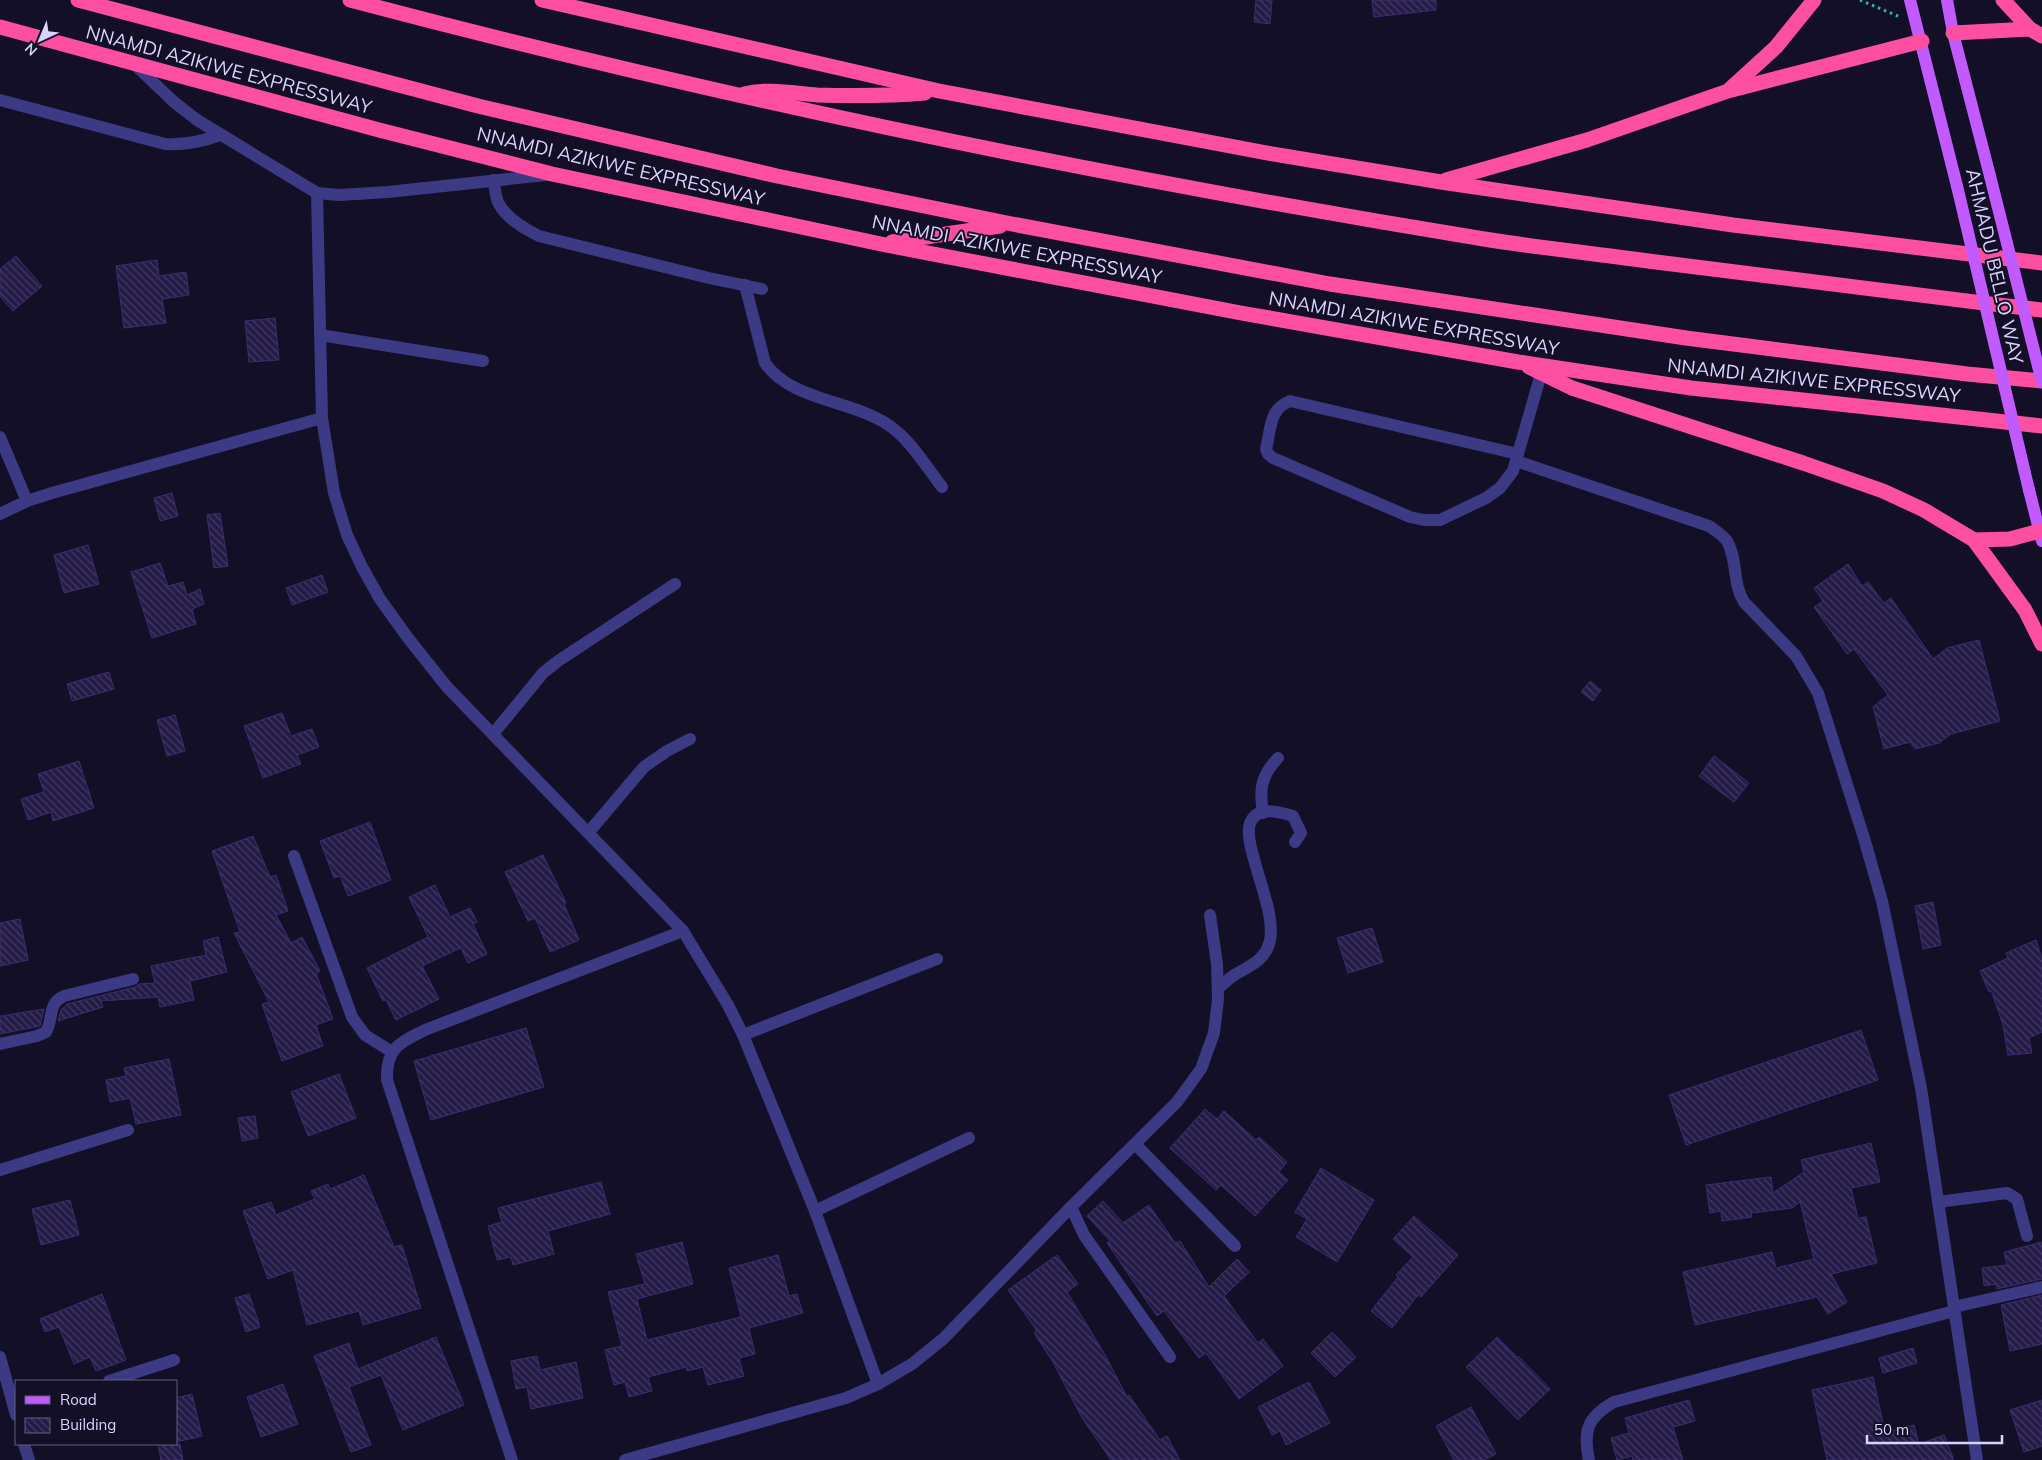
<svg xmlns="http://www.w3.org/2000/svg" width="2042" height="1460" font-family="Mulish,sans-serif">
<style>
.building{fill:url(#building-back-hatch);stroke:#3b2d73}
.lines{fill:none;stroke-linecap:round;stroke-linejoin:round}
.path{stroke:#2fb8b0;stroke-width:3;stroke-dasharray:2.5 4;stroke-linecap:butt}
.minor{stroke:#3d3a85;stroke-width:12}
.major{stroke:#c25bff;stroke-width:12}
.highway{stroke:#ff4fa3;stroke-width:15}
.major-bridge{stroke:#c25bff;stroke-width:12}
.labels{text-anchor:middle;dominant-baseline:central;stroke-width:4;stroke-linejoin:round;paint-order:stroke}
.street-label{font-size:19px;fill:#d9d4ff;stroke:#130f26}
</style>
<defs>
<pattern id="building-back-hatch" width="6" height="6" patternUnits="userSpaceOnUse" patternTransform="scale(1.25)"><rect width="6" height="6" fill="#241b47"/><path d="M-1 5l2 2M0 0l6 6M5-1l2 2" fill="none" stroke="#433b63"/></pattern>
</defs>
<rect width="100%" height="100%" fill="#130f26"/>
<g class="building">
<polygon points="1256,0 1272,0 1270,24 1254,22"/>
<polygon points="1372,0 1436,0 1436,10 1374,17"/>
<polygon points="16,256 42,286 13,311 0,296 0,269"/>
<polygon points="157,260 159,276 186,272 189,295 162,299 166,323 124,328 116,266"/>
<polygon points="275,318 279,360 249,362 245,321"/>
<polygon points="172,493 178,516 160,521 154,498"/>
<polygon points="220,513 228,566 214,568 207,515"/>
<polygon points="88,545 99,584 64,593 54,555"/>
<polygon points="160,563 168,586 183,582 187,595 200,589 204,604 192,609 196,624 152,638 131,572"/>
<polygon points="1848,564 1862,586 1868,582 1884,603 1891,598 1933,659 1947,648 1979,640 2000,721 1951,734 1939,743 1915,749 1910,742 1884,749 1873,707 1888,695 1854,649 1847,654 1814,607 1823,601 1814,588"/>
<polygon points="322,575 328,592 292,605 286,588"/>
<polygon points="109,672 114,689 72,701 67,684"/>
<polygon points="1590,681 1601,690 1593,701 1581,692"/>
<polygon points="282,713 291,736 312,729 319,747 297,755 301,764 263,778 244,726"/>
<polygon points="175,715 185,751 167,756 157,720"/>
<polygon points="1714,756 1749,783 1734,802 1699,776"/>
<polygon points="79,761 94,808 53,821 51,812 28,820 21,799 44,792 38,774"/>
<polygon points="370,822 391,880 348,896 340,876 334,878 320,841"/>
<polygon points="253,836 270,877 276,875 288,911 276,915 291,943 302,937 320,971 316,973 333,1019 316,1025 323,1046 282,1061 262,1004 269,1002 234,933 240,932 212,851"/>
<polygon points="543,855 566,903 564,904 579,940 550,952 535,918 528,921 505,872"/>
<polygon points="435,885 450,917 470,908 477,922 473,924 487,954 468,963 461,948 422,966 439,999 396,1020 386,1000 383,1001 367,968 428,937 409,897"/>
<polygon points="1933,902 1941,945 1923,949 1915,906"/>
<polygon points="20,919 28,960 0,966 0,923"/>
<polygon points="1372,928 1383,962 1348,973 1337,938"/>
<polygon points="218,937 227,972 190,981 194,1000 160,1007 158,997 101,1001 103,1007 58,1021 61,1010 67,1004 135,987 139,984 155,983 151,966 206,955 203,941"/>
<polygon points="2036,940 2042,959 2042,1032 2029,1038 2032,1053 2008,1055 2003,1025 1991,990 1989,992 1980,971 2008,958 2006,953"/>
<polygon points="44,1009 40,1026 0,1034 0,1016"/>
<polygon points="526,1028 544,1087 431,1120 414,1061"/>
<polygon points="1861,1030 1878,1080 1686,1145 1669,1095"/>
<polygon points="169,1059 181,1115 136,1124 130,1098 110,1102 106,1080 126,1076 124,1068"/>
<polygon points="339,1074 356,1118 308,1136 291,1092"/>
<polygon points="1205,1109 1217,1119 1224,1111 1256,1140 1259,1137 1287,1162 1279,1172 1288,1180 1255,1216 1221,1185 1216,1190 1170,1148"/>
<polygon points="255,1116 258,1138 242,1141 238,1118"/>
<polygon points="1871,1143 1880,1182 1851,1188 1858,1218 1866,1217 1877,1263 1831,1274 1847,1302 1828,1314 1817,1297 1695,1325 1683,1272 1772,1252 1776,1268 1814,1259 1800,1202 1792,1208 1751,1213 1752,1217 1722,1221 1721,1211 1710,1213 1706,1185 1771,1177 1773,1193 1804,1172 1801,1160"/>
<polygon points="1321,1168 1374,1200 1337,1262 1296,1237 1307,1219 1295,1212"/>
<polygon points="364,1175 394,1247 402,1245 421,1308 363,1325 359,1311 307,1325 293,1270 268,1279 243,1211 271,1202 276,1215 315,1199 311,1191 328,1184 330,1189"/>
<polygon points="601,1182 610,1214 548,1231 554,1254 513,1265 511,1257 497,1260 488,1226 502,1222 498,1208"/>
<polygon points="70,1200 79,1235 41,1245 32,1209"/>
<polygon points="1103,1201 1123,1223 1149,1205 1175,1243 1180,1241 1209,1287 1237,1259 1249,1272 1224,1296 1258,1343 1263,1339 1283,1366 1239,1399 1206,1353 1199,1358 1164,1311 1157,1316 1107,1243 1110,1241 1087,1216"/>
<polygon points="1414,1216 1458,1255 1421,1297 1418,1295 1392,1328 1371,1311 1398,1277 1396,1275 1413,1257 1393,1239"/>
<polygon points="682,1242 693,1284 637,1299 647,1340 741,1317 729,1268 778,1255 789,1296 797,1294 803,1313 749,1328 755,1354 739,1358 744,1376 708,1385 703,1367 687,1371 686,1367 648,1377 652,1391 629,1397 625,1382 614,1385 605,1350 622,1346 608,1292 645,1284 636,1254"/>
<polygon points="2042,1242 2042,1279 1997,1289 1996,1284 1984,1286 1982,1268 2007,1265 2004,1252"/>
<polygon points="1057,1255 1078,1284 1067,1292 1104,1353 1127,1397 1129,1395 1160,1440 1167,1436 1180,1460 1111,1460 1082,1418 1053,1362 1034,1333 1037,1331 1008,1290"/>
<polygon points="102,1294 126,1360 96,1371 90,1357 74,1364 59,1327 45,1332 40,1319"/>
<polygon points="249,1294 260,1327 246,1332 235,1298"/>
<polygon points="2042,1295 2042,1344 2010,1351 2001,1305"/>
<polygon points="1332,1332 1356,1357 1335,1377 1311,1353"/>
<polygon points="436,1337 464,1405 403,1430 381,1375 349,1387 371,1445 351,1452 314,1356 349,1343 358,1369"/>
<polygon points="1497,1337 1517,1357 1518,1356 1550,1389 1518,1420 1466,1367"/>
<polygon points="1913,1348 1917,1363 1883,1373 1879,1358"/>
<polygon points="537,1356 540,1370 576,1362 583,1398 531,1409 527,1387 516,1389 511,1361"/>
<polygon points="1873,1377 1885,1433 1914,1425 1919,1444 1944,1435 1954,1460 1827,1460 1812,1390"/>
<polygon points="1309,1382 1330,1423 1286,1445 1280,1431 1272,1435 1258,1407"/>
<polygon points="283,1384 298,1424 261,1437 247,1397"/>
<polygon points="192,1394 202,1436 176,1442 176,1398"/>
<polygon points="1689,1400 1695,1421 1673,1427 1683,1460 1633,1460 1632,1456 1617,1460 1611,1438 1629,1433 1625,1418"/>
<polygon points="2042,1400 2042,1446 2024,1452 2010,1410"/>
<polygon points="1471,1407 1496,1454 1484,1460 1454,1460 1436,1426"/>
<polygon points="158,1444 180,1444 183,1460 161,1460"/>
</g>
<g class="lines">
<polyline class="path" points="1860,0 1900,17"/>
<g class="minor">
<polyline points="132,62 174,102 197,120 317,193 339,195 388,192 546,175"/>
<path d="M0 100 165 144C185 145 201 142 220 135"/>
<path d="M494 180C495 187 495 198 499 204 507 219 525 229 539 236L709 278 762 289"/>
<polyline points="317,193 322,418 334,493 347,535 362,567 380,599 408,638 447,687 683,931 728,1005 743,1035 815,1211 878,1384"/>
<path d="M745 285 765 363C790 400 850 400 887 424 910 439 925 465 942 487"/>
<polyline points="320,335 483,361"/>
<polyline points="0,437 27,501"/>
<path d="M1518 454 1290 401C1269 409 1271 429 1266 449L1268 454 1273 458 1410 517 1424 520H1440L1486 498 1500 488 1513 471 1541 374"/>
<path d="M1516 461 1709 526C1714 530 1723 535 1727 541 1738 560 1732 583 1744 602L1796 656 1818 693 1864 838 1882 901 1921 1088 1977 1460"/>
<polyline points="0,514 27,501 52,493 322,418"/>
<polyline points="493,734 543,673 558,661 675,584"/>
<path d="M1263 813C1259 789 1261 776 1278 758"/>
<polyline points="588,833 644,767 667,751 690,739"/>
<polyline points="294,856 352,1017 365,1035 392,1052"/>
<path d="M1218 988C1224 984 1229 978 1236 974 1249 966 1264 961 1269 944 1280 912 1239 842 1251 821 1259 806 1280 812 1293 816L1301 833 1295 842"/>
<polyline points="743,1035 937,959"/>
<path d="M0 1044 37 1036 46 1032C54 1018 47 1004 64 996L133 979"/>
<polyline points="1135,1144 1235,1246"/>
<polyline points="0,1170 128,1130"/>
<polyline points="1938,1202 2007,1193 2017,1199 2027,1236"/>
<polyline points="1071,1207 1084,1235 1170,1357"/>
<polyline points="815,1211 969,1138"/>
<polyline points="1954,1307 2042,1287"/>
<polyline points="0,1357 16,1415"/>
<polyline points="109,1381 174,1360"/>
<polyline points="24,1444 29,1460"/>
<path d="M512 1460 387 1080C386 1048 399 1043 425 1030L683 931"/>
<polyline points="625,1460 846,1398 878,1384 912,1364 943,1339 1071,1207 1177,1102 1201,1069 1214,1033 1218,999 1217,964 1210,915"/>
<path d="M1589 1460C1583 1431 1587 1417 1614 1402L1954 1311"/>
</g>
<g class="major">
<polyline points="1910,0 1957,186"/>
<polyline points="1947,0 1953,33 1990,176"/>
<polyline points="2029,490 2042,541"/>
</g>
<g class="highway">
<polyline points="78,0 478,106 777,176 1012,224 1330,284 1686,338 1967,374 2042,381"/>
<path d="M350 0C724 99 1103 177 1484 239 1541 248 1599 254 1656 262 1784 279 1913 295 2042 310"/>
<polyline points="542,0 939,91 1267,153 1441,182 1733,225 2042,263"/>
<polyline points="2003,0 2030,29 2042,36"/>
<polyline points="0,27 379,130 552,174 881,244 1241,313 1518,362 1691,388 2042,426"/>
<polyline points="1953,33 2030,29"/>
<polyline points="1730,89 1776,47 1814,0"/>
<path d="M744 94C768 88 792 93 817 95 853 96 889 96 925 93"/>
<polyline points="1446,180 1587,140 1728,91 1922,41"/>
<polyline points="892,242 1000,226"/>
<polyline points="1529,367 1572,388 1803,463 1883,491 1924,510 1974,540 2025,610 2042,644"/>
<polyline points="1974,540 2010,539 2040,531"/>
</g>
<g class="major-bridge">
<polyline points="1990,176 2042,382"/>
<polyline points="1957,186 2029,490"/>
</g>
</g>
<g class="labels">
<g class="street-label">
<text transform="translate(229 69) rotate(15)">NNAMDI AZIKIWE EXPRESSWAY</text>
<text transform="translate(621 166) rotate(13)">NNAMDI AZIKIWE EXPRESSWAY</text>
<text transform="translate(1017 249) rotate(11)">NNAMDI AZIKIWE EXPRESSWAY</text>
<text transform="translate(1995 266) rotate(77)">AHMADU BELLO WAY</text>
<text transform="translate(1414 323) rotate(10)">NNAMDI AZIKIWE EXPRESSWAY</text>
<text transform="translate(1814 380) rotate(6)">NNAMDI AZIKIWE EXPRESSWAY</text>
</g>
</g>
<rect x="15" y="1380" width="162" height="65" fill="#130f26" stroke="#625e7d"/>
<rect x="25" y="1396" width="25" height="8" fill="#c25bff" stroke="#625e7d"/>
<text x="60" y="1405" font-size="15" fill="#d9d4ff">Road</text>
<rect x="25" y="1418" width="25" height="15" fill="url(#building-back-hatch)" stroke="#625e7d"/>
<text x="60" y="1430" font-size="15" fill="#d9d4ff">Building</text>
<g transform="translate(40 40) rotate(224)" stroke="#130f26" stroke-width="4" paint-order="stroke">
<path d="M0-4L9 19L0 12L-9 19Z" fill="#d9d4ff"/>
<text y="-8" font-size="14" font-weight="bold" text-anchor="middle" fill="#d9d4ff">N</text>
</g>
<path d="M1867 1435v8h135v-8" fill="none" stroke="#d9d4ff" stroke-width="2.5"/>
<text x="1874" y="1435" font-size="15" fill="#d9d4ff" stroke="#130f26" stroke-width="4" paint-order="stroke">50 m</text>
</svg>
